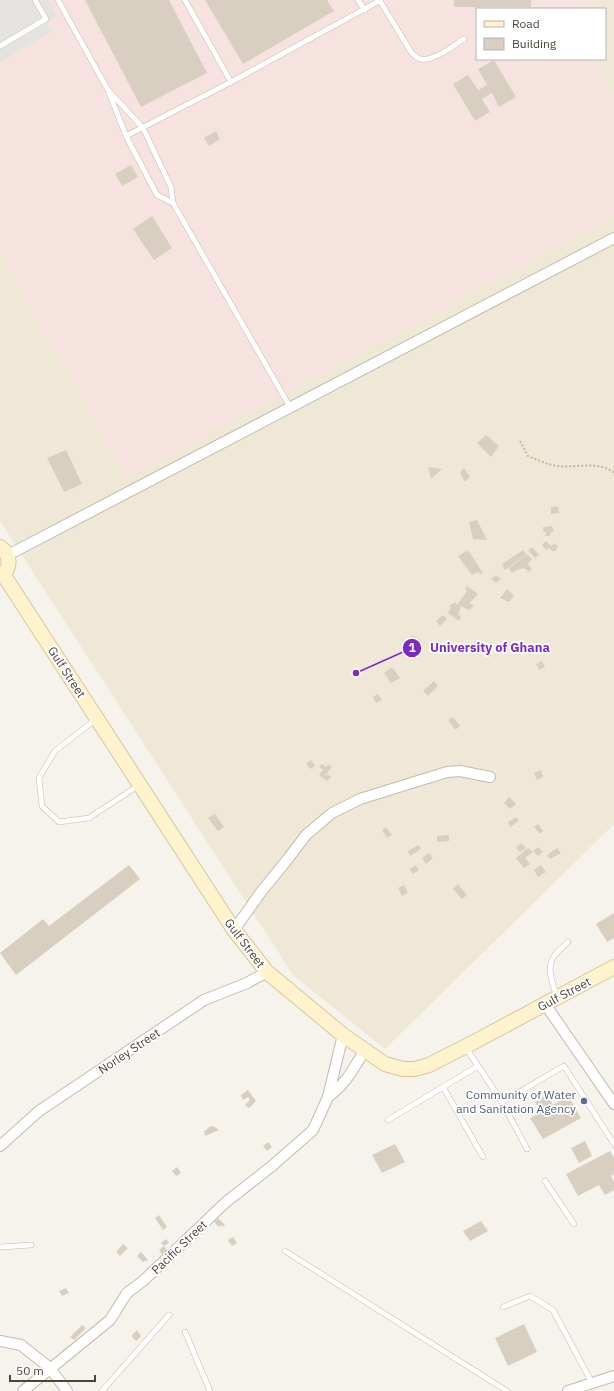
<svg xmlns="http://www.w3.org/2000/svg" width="614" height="1391" font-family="'IBM Plex Sans',sans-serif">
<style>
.education{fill:#efe8d6;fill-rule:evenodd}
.medical{fill:#f6e3e0}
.parking{fill:#e5e3e0}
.building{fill:#d8cfc1}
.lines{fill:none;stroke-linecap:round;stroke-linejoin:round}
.lane-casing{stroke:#c2bbae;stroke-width:6}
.street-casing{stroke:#c2bbae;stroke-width:12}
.secondary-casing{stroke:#d6c79b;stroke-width:16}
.path{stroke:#c4b79f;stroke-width:2;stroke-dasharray:2 2;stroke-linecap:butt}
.lane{stroke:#fff;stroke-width:5}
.street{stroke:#fff;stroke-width:10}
.secondary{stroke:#fff3cd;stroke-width:14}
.service-dot{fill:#5c6f8a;stroke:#fff;stroke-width:1.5}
.labels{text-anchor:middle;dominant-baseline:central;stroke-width:3.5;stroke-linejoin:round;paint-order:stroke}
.street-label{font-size:12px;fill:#4b4439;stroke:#fff}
.service-label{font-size:12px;fill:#4e5e75;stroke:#fff;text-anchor:end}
.leader{fill:none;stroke:#7b2cbf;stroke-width:1.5}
.callout-dot{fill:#7b2cbf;stroke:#fff;stroke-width:1.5}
.mark-label{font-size:12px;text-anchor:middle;font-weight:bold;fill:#fff}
.callout-label{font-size:13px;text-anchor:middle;font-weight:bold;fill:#7b2cbf;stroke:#fff;stroke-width:3.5;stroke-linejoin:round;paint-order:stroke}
</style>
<rect width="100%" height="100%" fill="#f6f3ec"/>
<path class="education" d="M0 0H614V824L385 1049 293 975 0 521ZM477 9H605V59H477Z"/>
<polygon class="medical" points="0,0 595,0 578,9 477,9 477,59 594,59 614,94 614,216 126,477 0,253"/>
<polygon class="parking" points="0,0 48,0 57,16 47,23 53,31 0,62"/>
<g class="building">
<polygon points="85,0 169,0 207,73 141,107"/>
<polygon points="205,0 327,0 334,11 243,64"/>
<rect x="454" y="0" width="77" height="7"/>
<polygon points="494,60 516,97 499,107 492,93 482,99 490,112 475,121 453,84 468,75 478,90 487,85 478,69"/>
<polygon points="216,131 220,139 209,146 204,138"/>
<polygon points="131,165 138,177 122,186 115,174"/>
<polygon points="152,216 172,248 154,260 133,229"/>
<polygon points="486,435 499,446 491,457 477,443"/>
<polygon points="66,450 82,484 64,492 47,458"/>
<polygon points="428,467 442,469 431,479"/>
<polygon points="464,468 470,477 465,482 460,473"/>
<polygon points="558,506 559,513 551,514 551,507"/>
<polygon points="477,520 487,540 473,539 469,522"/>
<polygon points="552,526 554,532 551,532 550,536 544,536 547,533 543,531 543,527"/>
<polygon points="546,541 551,546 555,543 558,547 554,552 549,548 546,550 542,545"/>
<polygon points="532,547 539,555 535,558 528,550"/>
<polygon points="468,550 483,573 480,574 478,572 472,575 458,556"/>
<polygon points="523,550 526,554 505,570 502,564"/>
<polygon points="527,554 532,559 528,564 532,569 529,572 524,568 517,570 513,565 517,570 512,573 509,568"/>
<polygon points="496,575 501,579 496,583 491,579"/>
<polygon points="467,586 478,594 470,603 474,606 469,610 461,606 458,615 461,616 459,621 448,613 451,607 449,606 455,602 457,605 467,591 465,588"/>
<polygon points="507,589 514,596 509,602 500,598"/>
<polygon points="443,615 447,619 440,626 436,621"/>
<polygon points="412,635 421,640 417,644 408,640"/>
<polygon points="542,661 545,667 539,670 536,664"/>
<polygon points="392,667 400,678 391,683 384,673"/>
<polygon points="434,681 438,686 428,696 423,691"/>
<polygon points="378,694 382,700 376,703 373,697"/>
<polygon points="453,717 460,726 455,730 448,720"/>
<polygon points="311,760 315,766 310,769 306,763"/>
<polygon points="322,764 326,767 328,764 332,767 323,778 328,774 331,777 327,781 319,775 323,770 319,767"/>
<polygon points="541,770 543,777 537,780 534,773"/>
<polygon points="509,797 516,804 510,809 504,803"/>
<polygon points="215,814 224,827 218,831 208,818"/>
<polygon points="516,817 519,821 510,827 508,822"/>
<polygon points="538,824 543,831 540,834 534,827"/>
<polygon points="386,827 392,835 387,838 382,830"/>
<polygon points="449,835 449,841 437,842 437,836"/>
<polygon points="521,843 526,848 520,852 516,848"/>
<polygon points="418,845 421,849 410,856 408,851"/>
<polygon points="538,847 543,852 538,856 533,851"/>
<polygon points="528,848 533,852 525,858 530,864 524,868 516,858"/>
<polygon points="557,848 561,853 550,859 547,855"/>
<polygon points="429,853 433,858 426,864 422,858"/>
<polygon points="129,865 140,879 16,975 0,953 43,919 49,926"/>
<polygon points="416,865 419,870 413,874 409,869"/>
<polygon points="541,865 546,872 538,877 534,870"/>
<polygon points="458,884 467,895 462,899 453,889"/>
<polygon points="404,885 408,893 402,896 398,888"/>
<polygon points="614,913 614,938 607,942 596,924"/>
<polygon points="248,1090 256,1101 249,1108 245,1105 250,1100 248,1097 243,1100 241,1095"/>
<polygon points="547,1094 553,1105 568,1096 581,1118 543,1139 530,1118 541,1112 535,1102"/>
<polygon points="213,1126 219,1130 205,1136 204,1131 208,1129 207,1128"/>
<polygon points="585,1141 592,1156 579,1163 571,1148"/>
<polygon points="268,1142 272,1147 267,1151 263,1146"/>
<polygon points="395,1144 405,1162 382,1173 372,1155"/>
<polygon points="610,1151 614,1158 614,1174 611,1176 614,1182 614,1190 605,1195 599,1185 578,1196 566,1174"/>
<polygon points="177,1167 181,1173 176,1176 172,1171"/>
<polygon points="159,1215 167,1227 163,1230 155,1218"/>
<polygon points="218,1218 225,1225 223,1227 221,1225 219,1227 214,1222"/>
<polygon points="481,1221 488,1231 470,1241 463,1231"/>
<polygon points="233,1237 237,1243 232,1246 228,1240"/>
<polygon points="166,1239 169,1243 164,1246 169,1253 164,1257 159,1250 164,1246 161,1243"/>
<polygon points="123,1244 128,1248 120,1256 116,1252"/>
<polygon points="141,1252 148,1260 143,1262 137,1256"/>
<polygon points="66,1288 69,1293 62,1296 59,1291"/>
<polygon points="524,1324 537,1352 508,1366 495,1338"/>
<polygon points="82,1325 86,1328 74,1340 70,1337"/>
<polygon points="137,1330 141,1336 136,1341 131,1336"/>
</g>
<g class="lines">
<g class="lane-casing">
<g id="lane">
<polyline points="58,0 108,90 126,136 157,195 173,203"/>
<polyline points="185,0 231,82"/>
<polyline points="358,0 365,10"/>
<path d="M380 1 411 52C414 55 417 59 421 59 433 62 454 45 464 39"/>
<polyline points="0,46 46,19 35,0"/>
<polyline points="108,90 143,128 171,187 173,203 290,407"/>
<polyline points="126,136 231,82 381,0"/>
<polyline points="96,719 55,751 39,778 42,806 59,822 89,818 139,785"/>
<path d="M557 997C553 984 545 967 555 955 559 950 564 946 568 942"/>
<polyline points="466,1048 502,1102 564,1066 614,1144"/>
<polyline points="443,1087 483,1157"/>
<polyline points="502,1102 527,1149"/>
<polyline points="388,1120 478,1066"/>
<polyline points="545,1181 574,1224"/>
<polyline points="0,1247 31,1245"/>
<polyline points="285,1251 507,1391"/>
<polyline points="503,1307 530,1296 553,1310 592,1383"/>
<polyline points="185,1332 210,1391"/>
<polyline points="102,1391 169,1315"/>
</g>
</g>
<g class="street-casing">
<g id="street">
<polyline points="8,555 614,238"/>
<polyline points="234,930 261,892 287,860 306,835 332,813 360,799 447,772 460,771 490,777"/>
<polyline points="545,1004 614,1104"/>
<path d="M328 1097C346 1084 353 1069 365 1050"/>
<polyline points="0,1146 39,1111 204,1000 247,983 267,972"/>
<polyline points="0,1341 21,1345 50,1368 67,1391"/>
<polyline points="23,1391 110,1320 127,1293 143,1281 226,1202 272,1166 313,1130 328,1097 343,1035"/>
<polyline points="568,1391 614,1376"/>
</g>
</g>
<g class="secondary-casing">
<g id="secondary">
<path d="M0 547C11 555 12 569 0 576"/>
<polyline points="3,574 234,930 267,972 343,1035 385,1064 403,1069 415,1069 429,1065 476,1041 614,967"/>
</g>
</g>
<path class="path" d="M520 441 528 456C536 459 544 463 552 465 572 470 598 459 614 473"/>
<use href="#lane" class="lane"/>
<use href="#street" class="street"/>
<use href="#secondary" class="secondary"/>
</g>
<circle class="service-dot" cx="584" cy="1101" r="4"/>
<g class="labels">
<g class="street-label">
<text transform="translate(67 672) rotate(57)">Gulf Street</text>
<text transform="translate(245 943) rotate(53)">Gulf Street</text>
<text transform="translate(564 994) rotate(-28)">Gulf Street</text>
<text transform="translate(129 1051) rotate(-34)">Norley Street</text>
<text transform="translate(179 1247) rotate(-44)">Pacific Street</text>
</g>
<g class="service-label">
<text x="576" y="1094">Community of Water<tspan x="576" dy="14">and Sanitation Agency</tspan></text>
</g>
</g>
<path class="leader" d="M356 673L412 648"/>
<g class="callout-dot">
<circle cx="356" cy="673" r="4"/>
<circle cx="412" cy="648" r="10"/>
</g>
<g class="mark-label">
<text x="412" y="652">1</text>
</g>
<g class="callout-label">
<text x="490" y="652">University of Ghana</text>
</g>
<rect x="476" y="8" width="130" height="52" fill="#ffffff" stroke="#b7b4b0"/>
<rect x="484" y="21" width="20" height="6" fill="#fff3cd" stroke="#b7b4b0"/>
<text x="512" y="28" font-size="12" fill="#4b4439">Road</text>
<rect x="484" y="38" width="20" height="12" fill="#d8cfc1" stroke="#b7b4b0"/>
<text x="512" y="48" font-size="12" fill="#4b4439">Building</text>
<path d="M10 1375v6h85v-6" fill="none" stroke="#4b4439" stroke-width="2"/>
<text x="16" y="1375" font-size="12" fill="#4b4439" stroke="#ffffff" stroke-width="3" paint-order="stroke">50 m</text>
</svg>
